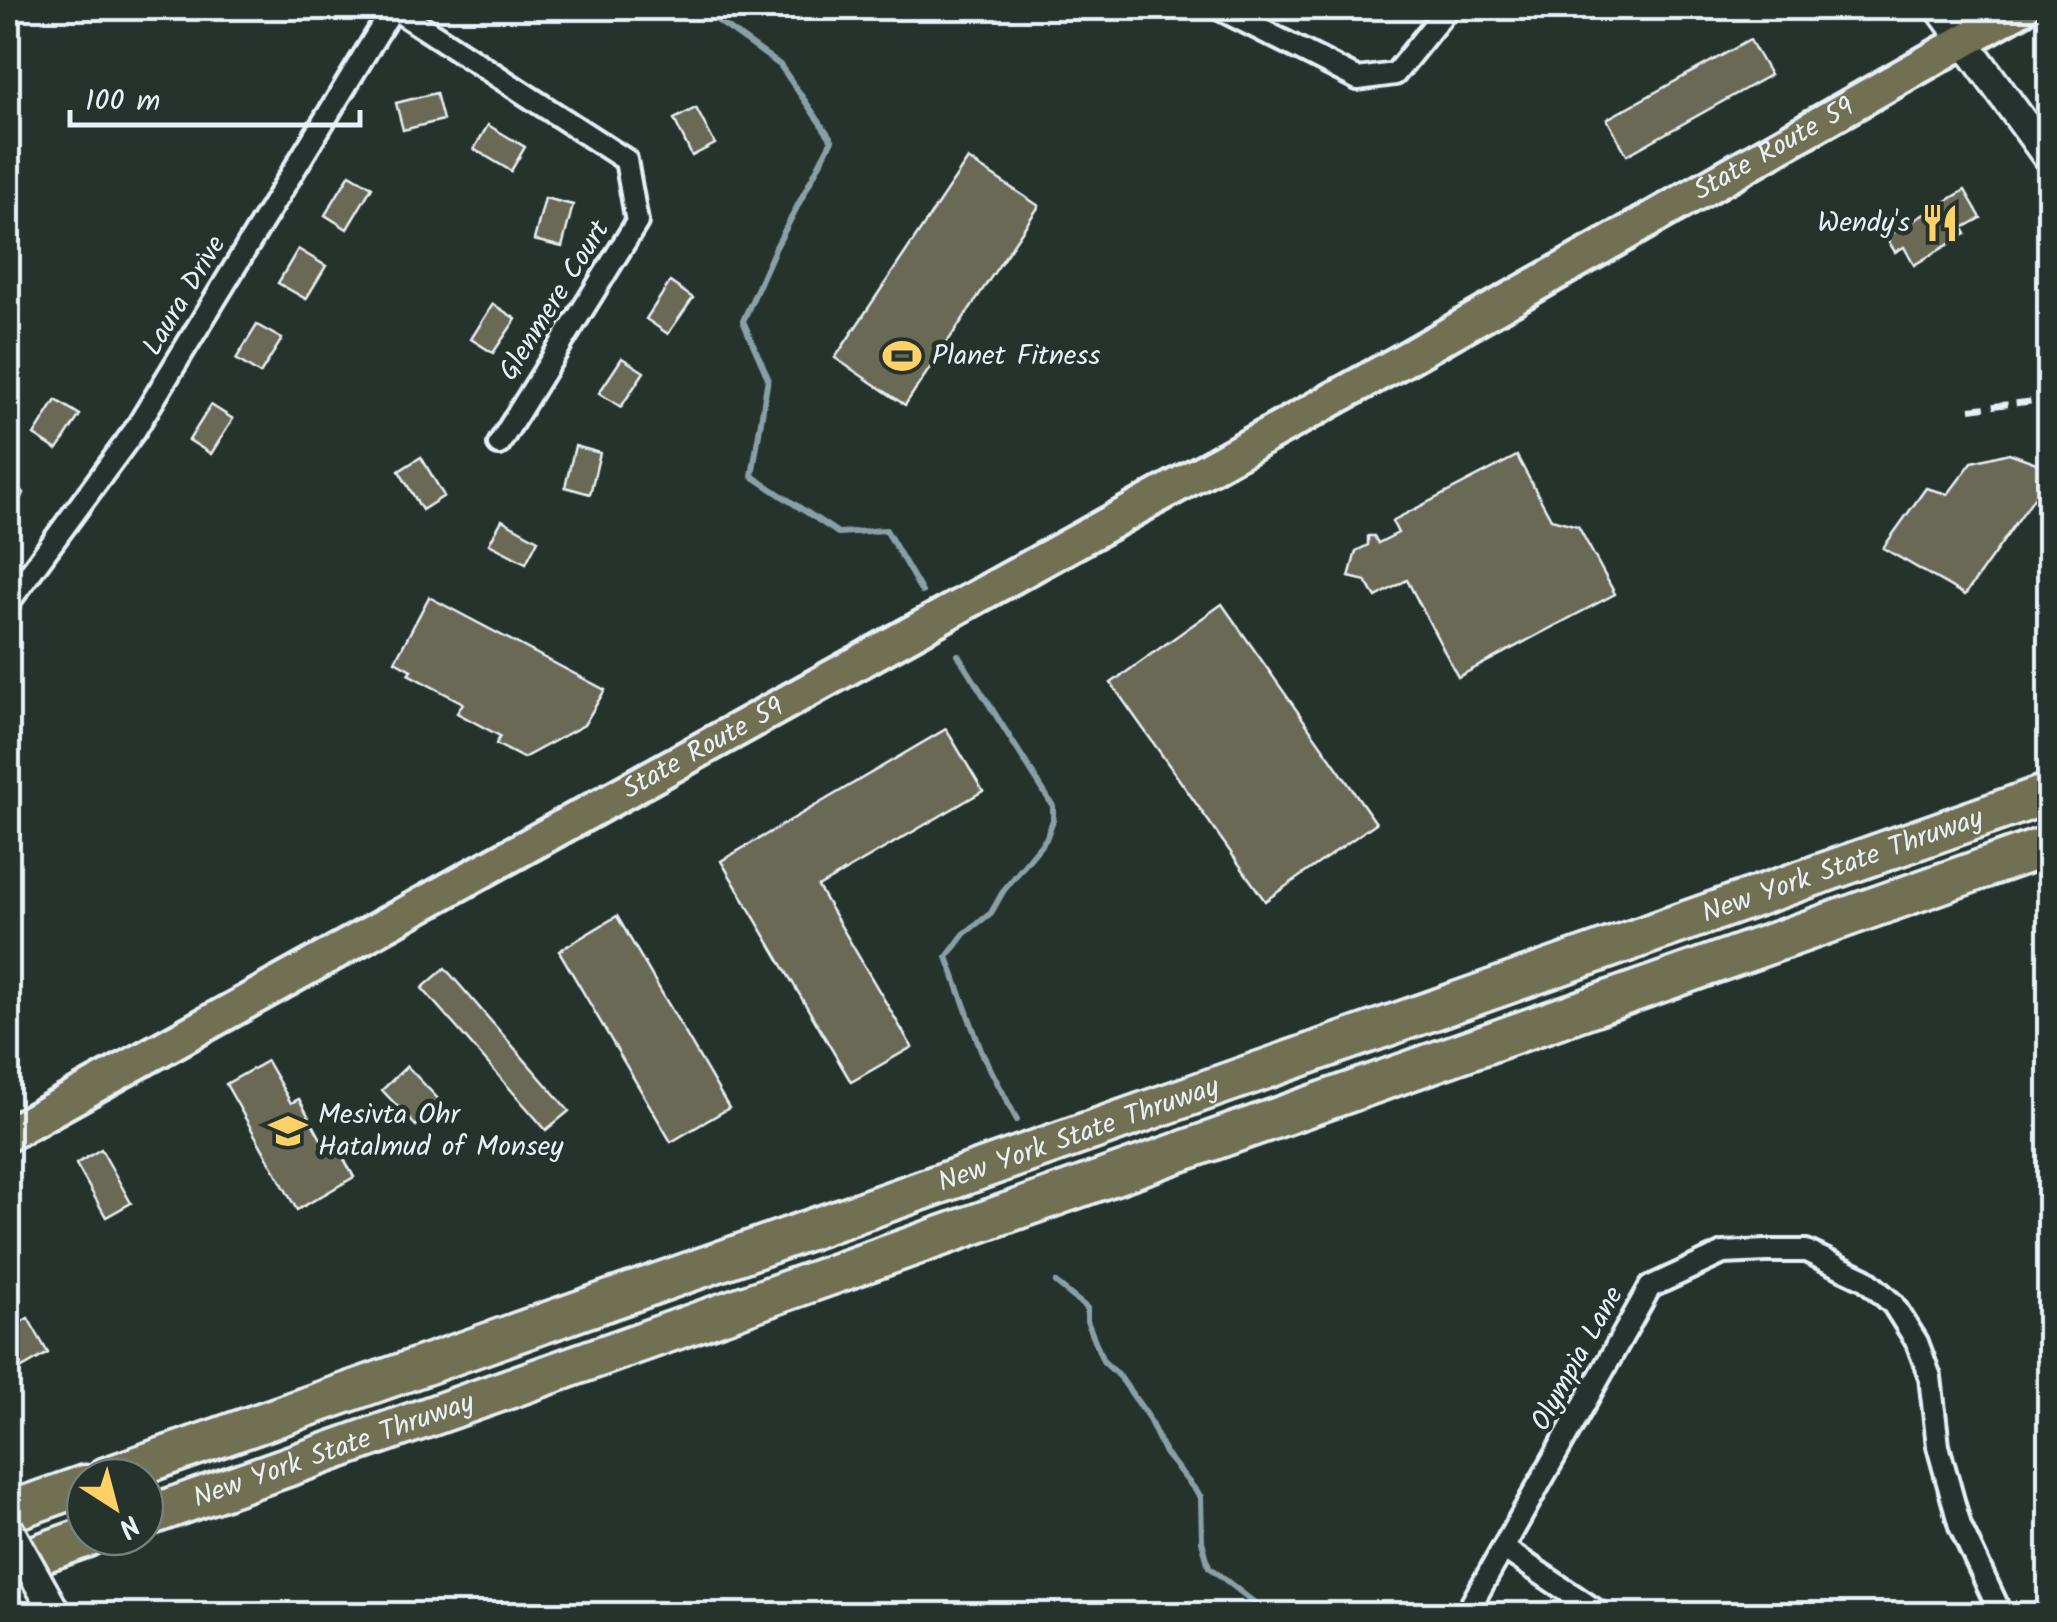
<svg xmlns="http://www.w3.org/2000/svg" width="2057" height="1622" font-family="Kalam,sans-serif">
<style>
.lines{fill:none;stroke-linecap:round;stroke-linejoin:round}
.stream{stroke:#8aa0a8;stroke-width:6}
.building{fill:#6a6954;stroke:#e8f1f8;stroke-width:2.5}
.minor-casing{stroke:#e8f1f8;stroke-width:28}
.tertiary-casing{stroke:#e8f1f8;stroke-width:35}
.primary-casing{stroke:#e8f1f8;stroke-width:40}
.motorway-casing{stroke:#e8f1f8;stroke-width:45}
.minor{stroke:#26332d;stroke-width:20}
.tertiary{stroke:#26332d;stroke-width:28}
.primary{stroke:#716f52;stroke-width:32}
.motorway{stroke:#716f52;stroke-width:38}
.rail{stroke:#e8f1f8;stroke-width:6;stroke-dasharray:15 8;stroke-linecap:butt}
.tertiary-bridge-casing{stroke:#e8f1f8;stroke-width:35;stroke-linecap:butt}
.tertiary-bridge{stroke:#26332d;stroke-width:28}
.labels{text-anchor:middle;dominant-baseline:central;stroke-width:9;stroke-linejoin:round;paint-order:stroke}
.street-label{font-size:28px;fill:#e8f1f8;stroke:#26332d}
.poi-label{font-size:28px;fill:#e8f1f8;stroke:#26332d;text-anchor:start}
</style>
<rect width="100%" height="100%" fill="#26332d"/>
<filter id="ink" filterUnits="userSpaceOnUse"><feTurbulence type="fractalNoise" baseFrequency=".01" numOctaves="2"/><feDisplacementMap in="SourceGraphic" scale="20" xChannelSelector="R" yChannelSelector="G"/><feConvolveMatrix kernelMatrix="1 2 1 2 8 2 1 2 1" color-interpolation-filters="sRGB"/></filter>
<g filter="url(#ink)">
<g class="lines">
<g class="stream">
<polyline points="700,8 780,65 832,140 775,249 743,321 768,378 752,476 838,533 886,530 922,592"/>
<polyline points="958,655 1053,806 1053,820 1046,839 1004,890 991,913 964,934 947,957 982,1053 1017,1120"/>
<polyline points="1056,1283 1087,1308 1087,1321 1103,1361 1120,1377 1147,1415 1165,1453 1201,1497 1202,1541 1209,1567 1265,1611"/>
</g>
</g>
<g class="building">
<polygon points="1750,40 1770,75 1627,155 1607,119"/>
<polygon points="436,93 443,120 403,130 396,103"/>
<polygon points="696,108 715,144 692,156 674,119"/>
<polygon points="488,125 525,147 511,171 474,149"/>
<polygon points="968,159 1039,206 905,405 835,358"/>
<polygon points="350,174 372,187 347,229 325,215"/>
<polygon points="1965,190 1981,218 1963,228 1966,234 1914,265 1904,247 1895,252 1886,237"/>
<polygon points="545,198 573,205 562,247 534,240"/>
<polygon points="298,249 326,266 306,299 278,283"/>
<polygon points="670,282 693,298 668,334 646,319"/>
<polygon points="493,304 516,319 493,353 471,339"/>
<polygon points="257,325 282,339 260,374 236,359"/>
<polygon points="622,358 644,372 621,407 599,393"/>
<polygon points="56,400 80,415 57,450 34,435"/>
<polygon points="211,405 233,419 211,454 189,440"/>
<polygon points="575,446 600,453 590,494 565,487"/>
<polygon points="2009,453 2050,468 2050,475 1965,595 1883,548 1926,488 1948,494 1972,462"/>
<polygon points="1517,456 1551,519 1578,526 1615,594 1458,677 1407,580 1376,597 1366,581 1349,577 1356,551 1368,545 1368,536 1374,536 1378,543 1398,533 1392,521"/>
<polygon points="421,457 444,496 422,510 399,471"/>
<polygon points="8,481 24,493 8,516"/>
<polygon points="502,520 538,540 526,563 489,544"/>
<polygon points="429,597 605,690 584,725 523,758 496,744 500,736 457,713 463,703 408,674 411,670 395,661"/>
<polygon points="1222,604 1376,823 1265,901 1111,683"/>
<polygon points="946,729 983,791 818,887 912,1047 851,1082 721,861"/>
<polygon points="617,916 729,1108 671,1142 559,951"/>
<polygon points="445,968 569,1111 546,1130 422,988"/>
<polygon points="267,1061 291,1103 299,1099 321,1139 330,1134 354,1177 297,1210 226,1084"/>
<polygon points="407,1066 441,1102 416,1126 382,1090"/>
<polygon points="101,1149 131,1203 106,1217 76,1164"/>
<polygon points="28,1318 48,1353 8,1376 8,1330"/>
</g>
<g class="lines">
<g class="minor-casing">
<g id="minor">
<polyline points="393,8 626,160 637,222 499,444"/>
<polyline points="1218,8 1358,79 1395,74 1448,8"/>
<polyline points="8,603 135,430 393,8"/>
<polyline points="1503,1548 1601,1614"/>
<polyline points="1466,1614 1650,1287 1723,1253 1767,1251 1806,1251 1865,1279 1893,1304 1917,1342 1930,1377 1938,1446 1960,1526 2001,1614"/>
</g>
</g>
<g class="tertiary-casing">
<polyline id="tertiary" points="1940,8 2050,160"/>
</g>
<g class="primary-casing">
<g id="primary">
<path id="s1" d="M8 1134 1400 362 2022 8"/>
</g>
</g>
<g class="motorway-casing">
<g id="motorway">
<path id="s2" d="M107 1477 2050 793"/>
<polyline points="8,1512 85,1485"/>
<path id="s3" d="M145 1517 2050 845"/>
<polyline points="8,1565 87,1537"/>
</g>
</g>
<use href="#minor" class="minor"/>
<use href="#tertiary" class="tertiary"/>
<use href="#primary" class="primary"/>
<use href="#motorway" class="motorway"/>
<polyline class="rail" points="1970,409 2050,399"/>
<g class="tertiary-bridge-casing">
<polyline id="tertiary-bridge" points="8,1528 56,1614"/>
</g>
<use href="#tertiary-bridge" class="tertiary-bridge"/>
</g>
</g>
<defs>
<g id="restaurant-bare" transform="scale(3)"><path d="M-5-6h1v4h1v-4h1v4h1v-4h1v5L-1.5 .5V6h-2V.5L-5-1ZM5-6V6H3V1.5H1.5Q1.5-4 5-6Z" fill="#ffd166" stroke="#26332d" stroke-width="2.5" paint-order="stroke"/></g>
<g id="stadium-bare" transform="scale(3)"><path d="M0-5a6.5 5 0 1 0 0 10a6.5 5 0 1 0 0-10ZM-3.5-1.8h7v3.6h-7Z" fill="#ffd166" stroke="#26332d" stroke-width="2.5" paint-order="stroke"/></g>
<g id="school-bare" transform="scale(3)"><path d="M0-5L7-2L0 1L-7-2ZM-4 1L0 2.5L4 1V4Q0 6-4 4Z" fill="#ffd166" stroke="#26332d" stroke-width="2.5" paint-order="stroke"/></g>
</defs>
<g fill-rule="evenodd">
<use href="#restaurant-bare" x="1940" y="223"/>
<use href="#stadium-bare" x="902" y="356"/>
<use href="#school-bare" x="288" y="1131"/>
</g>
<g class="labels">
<g class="street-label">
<text stroke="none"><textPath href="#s1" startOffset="2022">State Route 59</textPath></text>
<text transform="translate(185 296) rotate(-59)">Laura Drive</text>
<text transform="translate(555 301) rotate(-58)">Glenmere Court</text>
<text stroke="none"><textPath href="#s1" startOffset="795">State Route 59</textPath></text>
<text stroke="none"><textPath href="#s2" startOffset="1840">New York State Thruway</textPath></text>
<text stroke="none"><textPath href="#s2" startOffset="1030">New York State Thruway</textPath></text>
<text transform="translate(1578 1359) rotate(-61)">Olympia Lane</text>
<text stroke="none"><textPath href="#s3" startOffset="200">New York State Thruway</textPath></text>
</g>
<g class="poi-label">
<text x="1910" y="223" text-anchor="end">Wendy's</text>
<text x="932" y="356">Planet Fitness</text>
<text x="318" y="1115">Mesivta Ohr<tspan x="318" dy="32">Hatalmud of Monsey</tspan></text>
</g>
</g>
<rect width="2057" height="1622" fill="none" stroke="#26332d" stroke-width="40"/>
<rect x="20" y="20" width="2017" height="1582" fill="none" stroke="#e8f1f8" stroke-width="4" filter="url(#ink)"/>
<g transform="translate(115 1507) rotate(144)"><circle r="48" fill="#26332d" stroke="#747f7e" stroke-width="2.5"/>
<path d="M0-8L18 38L0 25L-18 38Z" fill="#ffd166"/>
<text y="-15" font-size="28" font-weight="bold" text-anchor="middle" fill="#e8f1f8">N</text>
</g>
<path d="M70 110v15h290v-15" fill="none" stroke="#e8f1f8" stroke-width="5"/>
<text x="85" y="110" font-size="30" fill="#e8f1f8" stroke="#26332d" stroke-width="8" paint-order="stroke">100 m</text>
</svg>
